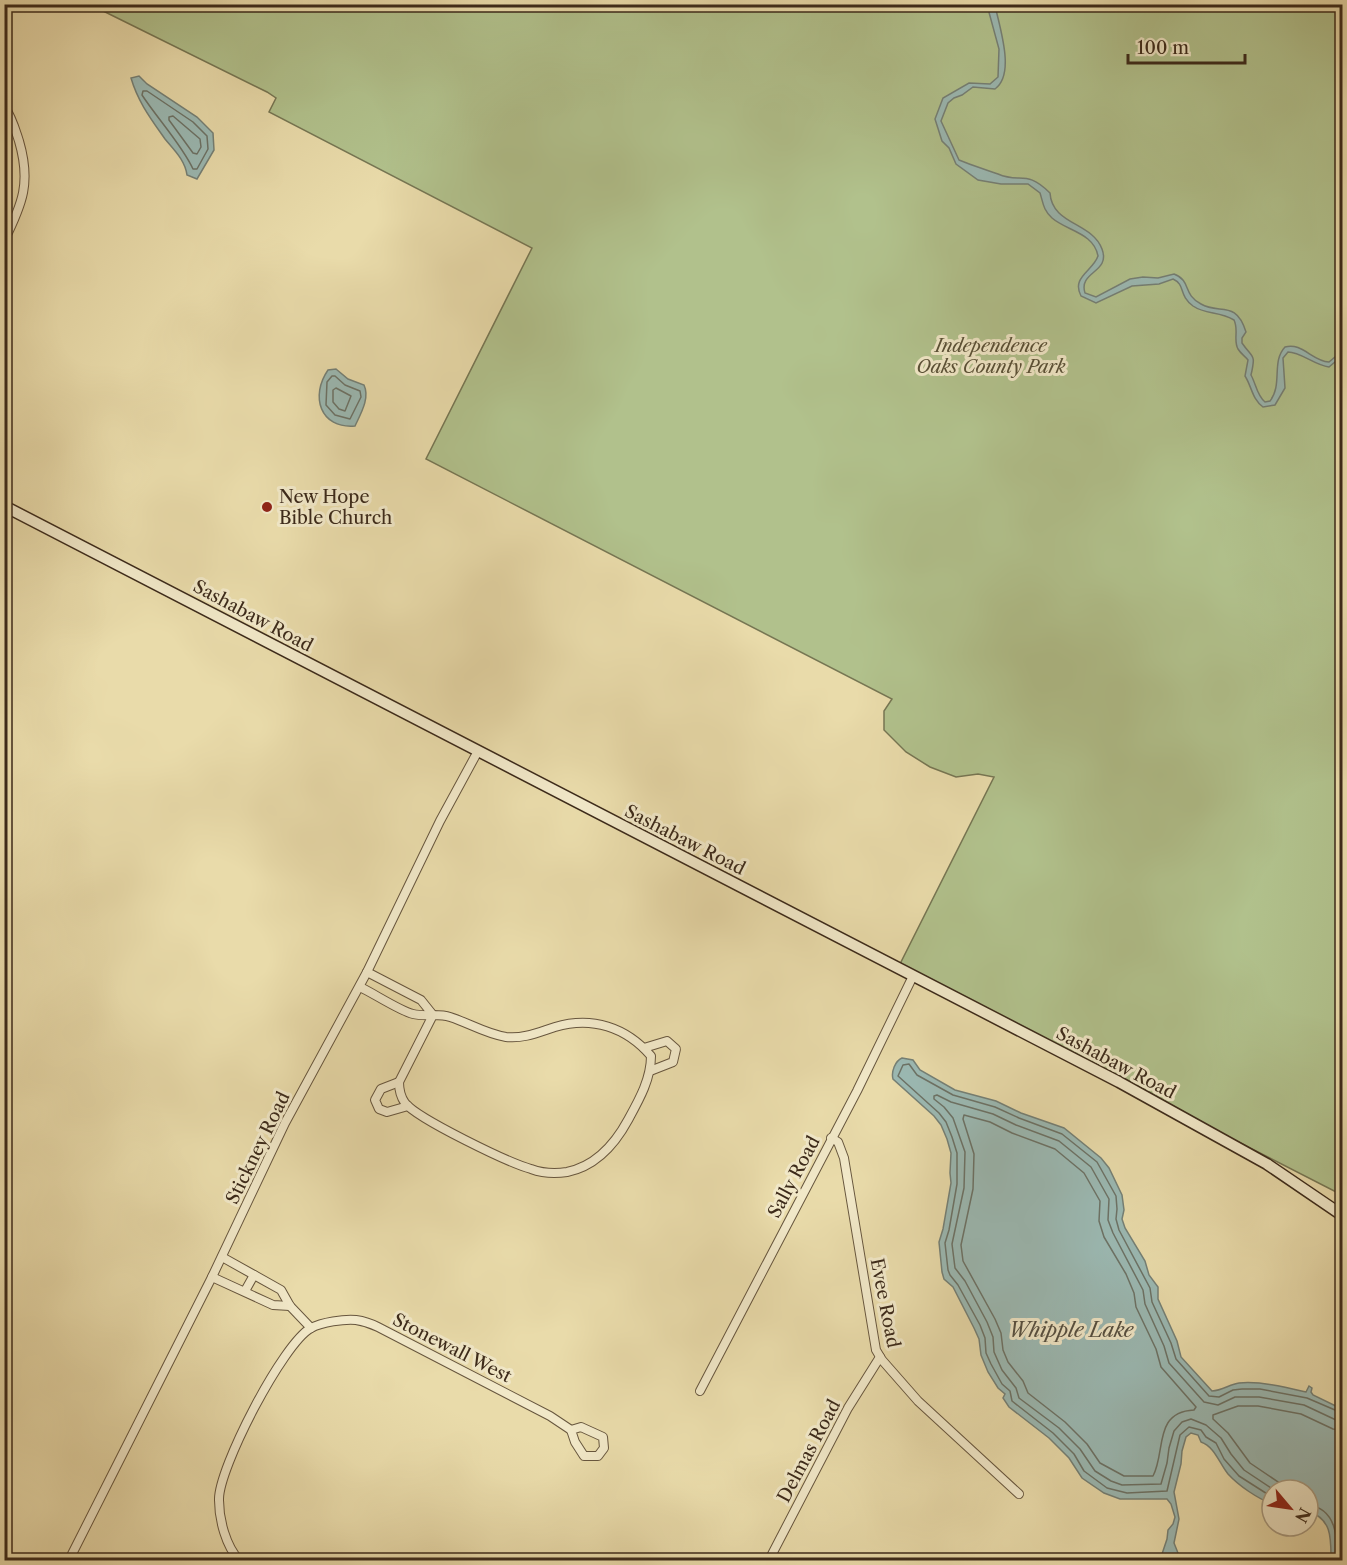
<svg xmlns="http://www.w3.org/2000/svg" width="1347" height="1565" font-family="'Libre Caslon Text',serif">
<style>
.green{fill:#b1c18c;stroke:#767653;stroke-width:1.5}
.water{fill:#9bb9b3;stroke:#758076;stroke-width:1.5}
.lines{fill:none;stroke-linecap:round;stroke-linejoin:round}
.shore{stroke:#6c7266;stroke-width:1.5}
.street-casing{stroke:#67563e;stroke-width:10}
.secondary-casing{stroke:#3c2a1a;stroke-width:13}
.street{stroke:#f1e8c8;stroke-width:8}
.secondary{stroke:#f1e8c8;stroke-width:10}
.poi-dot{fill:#8f2418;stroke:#f1e8c8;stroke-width:2}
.labels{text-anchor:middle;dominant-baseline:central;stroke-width:6;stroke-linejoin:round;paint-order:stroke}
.park-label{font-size:18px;font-style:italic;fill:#595036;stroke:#f1e8c8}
.poi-label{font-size:18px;fill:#3c2a1a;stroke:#f1e8c8;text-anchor:start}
.street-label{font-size:18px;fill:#3c2a1a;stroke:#f1e8c8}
.water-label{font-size:20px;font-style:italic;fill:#544e40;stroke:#f1e8c8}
</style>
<rect width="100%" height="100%" fill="#e9dbaa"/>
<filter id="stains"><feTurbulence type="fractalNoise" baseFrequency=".00333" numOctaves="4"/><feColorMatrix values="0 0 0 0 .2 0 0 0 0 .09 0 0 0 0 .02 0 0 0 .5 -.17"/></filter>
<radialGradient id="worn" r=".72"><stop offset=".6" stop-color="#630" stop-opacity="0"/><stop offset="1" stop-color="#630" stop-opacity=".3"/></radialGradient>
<polygon class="green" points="91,5 1342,5 1342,1195 898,968 994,777 978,774 956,777 930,767 906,752 884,730 884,711 892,699 426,459 532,248 269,112 276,98 267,92"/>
<g class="water">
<path d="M987 5H995C999 26 1016 74 995 89L973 87 962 95 954 98 948 103 941 121 959 160C973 166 985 169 998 174 1021 184 1026 169 1050 193 1052 225 1092 222 1102 249 1111 273 1078 271 1085 293L1096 297 1130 279 1143 277 1158 278 1174 274C1192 281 1182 294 1201 304 1219 315 1236 299 1246 332L1242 338V343C1253 359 1256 353 1251 375 1256 384 1257 396 1265 402L1270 401C1283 384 1271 362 1285 347 1302 342 1312 361 1329 362L1342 351V356L1329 367C1314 365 1301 352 1288 352L1283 358 1285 388 1275 405 1263 407C1252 399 1252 387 1245 376L1248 360C1245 356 1241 354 1238 349 1233 340 1239 330 1234 320 1219 311 1206 315 1193 306 1178 295 1186 285 1173 279L1159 284 1132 286 1096 303 1081 296C1071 277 1093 271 1098 256 1094 233 1067 231 1052 218 1043 210 1043 202 1040 193L1028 184H1001L978 180 956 164 949 148 942 141 935 119 943 98 969 83 990 84 998 77 999 49Z"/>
<path d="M139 76 147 84 197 117 213 133 214 150 197 179 187 175C185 160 174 150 165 139 151 119 138 102 131 78Z"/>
<path d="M336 369 348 379 364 385C370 398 361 413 355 426 320 429 310 396 328 370Z"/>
<path d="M902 1058 913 1060 920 1070 955 1090 996 1101 1021 1113 1064 1128 1101 1158 1109 1168 1122 1195 1124 1210 1122 1219 1125 1228 1145 1261 1149 1275 1158 1287V1299L1177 1341 1181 1357 1212 1391C1222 1391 1230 1384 1239 1383 1261 1381 1285 1387 1306 1392L1309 1386 1312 1388 1311 1392 1313 1395 1342 1409V1560H1331C1331 1538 1332 1519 1308 1511V1490H1272V1504C1257 1498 1239 1486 1228 1474 1219 1463 1215 1447 1201 1442L1198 1435 1191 1433 1186 1437 1182 1451 1181 1464 1174 1492 1179 1519 1174 1543 1178 1553 1177 1560H1160L1167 1539 1168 1530 1173 1524 1175 1517 1171 1504 1167 1499H1120L1104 1493 1082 1478 1069 1458 1049 1438 1009 1407 1003 1398 1005 1394 998 1388 988 1372 981 1355 979 1339 974 1328 953 1287 944 1279 942 1272 939 1242 943 1229 951 1183 950 1173 951 1153 947 1139 941 1125 934 1116 893 1079C891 1072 895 1061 902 1058Z"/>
</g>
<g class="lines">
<g class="shore">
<path d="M143 91H147L193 122 207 136 208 149 197 169H193C182 145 157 118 142 95Z"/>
<polygon points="173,116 200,139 201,147 197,154 193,153 169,120 169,117"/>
<polygon points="332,376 335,376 345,385 360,391 361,397 350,419 335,415 326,405 327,382"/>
<polygon points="336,388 351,396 345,411 339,409 333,402 333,390"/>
<path d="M964 1115 990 1122 1012 1133 1055 1149 1084 1173 1100 1201 1099 1221 1104 1237 1126 1274 1134 1293 1136 1307 1156 1349 1161 1367 1196 1407 1194 1410C1153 1412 1166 1452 1153 1476H1124L1100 1463 1087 1444 1065 1422 1028 1393 1023 1381 1008 1362 1003 1350 1001 1333 995 1319 963 1261 961 1245 973 1189 974 1154 963 1119Z"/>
<polyline points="1274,1490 1244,1470 1231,1454 1221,1438 1206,1425 1191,1419 1182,1422 1174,1431 1169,1448 1167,1463 1161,1484 1122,1485 1111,1481 1095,1471 1080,1449 1059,1428 1019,1398 1016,1388 1002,1370 994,1352 993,1337 987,1322 965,1281 955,1268 952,1244 964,1188 965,1152 953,1118 944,1107 934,1099 934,1096 937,1095 951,1102 993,1114 1016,1125 1059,1141 1091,1167 1109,1199 1108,1220 1113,1233 1143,1290 1145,1304 1164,1346 1169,1363 1204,1402 1218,1405 1235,1397 1259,1397 1304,1405 1336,1420 1342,1421"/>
<polyline points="1290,1490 1250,1463 1228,1433 1213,1419 1213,1415 1238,1406 1258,1406 1301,1414 1333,1429 1342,1430"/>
<polyline points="1272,1497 1239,1476 1224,1459 1216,1443 1206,1437 1201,1430 1189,1427 1180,1435 1167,1491 1127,1493 1107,1488 1084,1471 1074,1454 1053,1433 1012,1401 1010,1391 1002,1384 991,1364 986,1353 985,1338 980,1325 958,1285 950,1275 948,1270 945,1243 949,1230 957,1184 957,1153 952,1137 946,1122 939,1113 898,1076 903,1065 909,1064 917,1075 953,1095 995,1107 1019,1118 1062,1134 1097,1162 1116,1196 1117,1209 1116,1219 1119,1230 1150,1288 1152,1302 1171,1343 1176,1359 1209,1396 1219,1397 1233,1390 1242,1389 1260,1389 1307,1398 1342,1413"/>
<path d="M1308 1505C1336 1508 1338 1538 1337 1560"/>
</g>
<g class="street-casing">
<g id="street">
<path d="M4 106C12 117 15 129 19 141 31 182 23 203 4 241"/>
<polyline points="367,972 421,1000 433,1015"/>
<path d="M360 987C373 993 400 1011 413 1014 425 1017 438 1013 450 1017 469 1023 486 1034 506 1037 524 1039 539 1032 555 1027 592 1016 626 1027 651 1056 651 1079 639 1100 628 1120 615 1144 596 1166 567 1172 555 1174 542 1173 531 1169 509 1163 418 1119 405 1103 400 1096 399 1090 399 1082L433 1015"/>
<polyline points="644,1048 667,1041 676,1049 673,1062 650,1071"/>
<polyline points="399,1082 381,1089 375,1100 379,1109 387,1112 408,1106"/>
<polyline points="831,1138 838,1142 844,1158 876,1350 882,1360 918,1401 1019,1494"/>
<polyline points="222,1257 281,1290 290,1306 311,1328"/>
<polyline points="212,1277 273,1305 290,1306"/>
<polyline points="245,1291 254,1275"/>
<polyline points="700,1391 857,1091 913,976"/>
<polygon points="581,1427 603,1437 604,1448 598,1456 584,1456 575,1442 571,1430"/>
<polyline points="69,1560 212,1277 285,1123 367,972 440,821 478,751"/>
<path d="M239 1560C226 1546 219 1520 219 1500 218 1469 283 1343 311 1328 322 1322 344 1319 356 1320 363 1321 372 1324 378 1327L550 1416 571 1430"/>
<polyline points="769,1560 848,1408 880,1357"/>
</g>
</g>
<g class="secondary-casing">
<polyline id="secondary" points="4,506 1119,1082 1267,1164 1342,1215"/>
</g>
<use href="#street" class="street"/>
<use href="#secondary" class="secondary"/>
</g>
<circle class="poi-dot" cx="267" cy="507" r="6"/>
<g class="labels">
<g class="park-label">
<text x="991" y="346">Independence<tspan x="991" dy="21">Oaks County Park</tspan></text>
</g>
<g class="poi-label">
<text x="279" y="497">New Hope<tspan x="279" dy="21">Bible Church</tspan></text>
</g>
<g class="street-label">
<text transform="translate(253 616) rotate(28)">Sashabaw Road</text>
<text transform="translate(685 840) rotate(27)">Sashabaw Road</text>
<text transform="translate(1116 1063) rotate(28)">Sashabaw Road</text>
<text transform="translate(258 1148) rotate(-64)">Stickney Road</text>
<text transform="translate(794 1177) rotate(-62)">Sally Road</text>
<text transform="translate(885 1303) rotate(79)">Evee Road</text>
<text transform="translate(452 1348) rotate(27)">Stonewall West</text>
<text transform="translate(809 1451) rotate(-62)">Delmas Road</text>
</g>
<g class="water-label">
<text x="1071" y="1330">Whipple Lake</text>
</g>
</g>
<rect width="1347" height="1565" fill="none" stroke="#e9dbaa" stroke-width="24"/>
<rect x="6" y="6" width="1335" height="1553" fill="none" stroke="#3c2a1a" stroke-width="3"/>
<rect x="12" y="12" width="1323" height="1541" fill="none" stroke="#3c2a1a" stroke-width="1.5"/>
<g transform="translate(1290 1508) rotate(119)"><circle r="28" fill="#f1e8c8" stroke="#a99c82" stroke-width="1.5"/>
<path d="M0-4.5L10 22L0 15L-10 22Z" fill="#8f2418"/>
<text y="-9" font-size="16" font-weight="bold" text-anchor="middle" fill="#3c2a1a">N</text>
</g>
<path d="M1128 54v9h117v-9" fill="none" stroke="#3c2a1a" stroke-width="3"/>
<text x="1137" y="54" font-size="18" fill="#3c2a1a" stroke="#f1e8c8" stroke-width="4.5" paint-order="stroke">100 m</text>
<rect width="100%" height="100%" filter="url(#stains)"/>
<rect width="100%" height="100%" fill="url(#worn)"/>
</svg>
